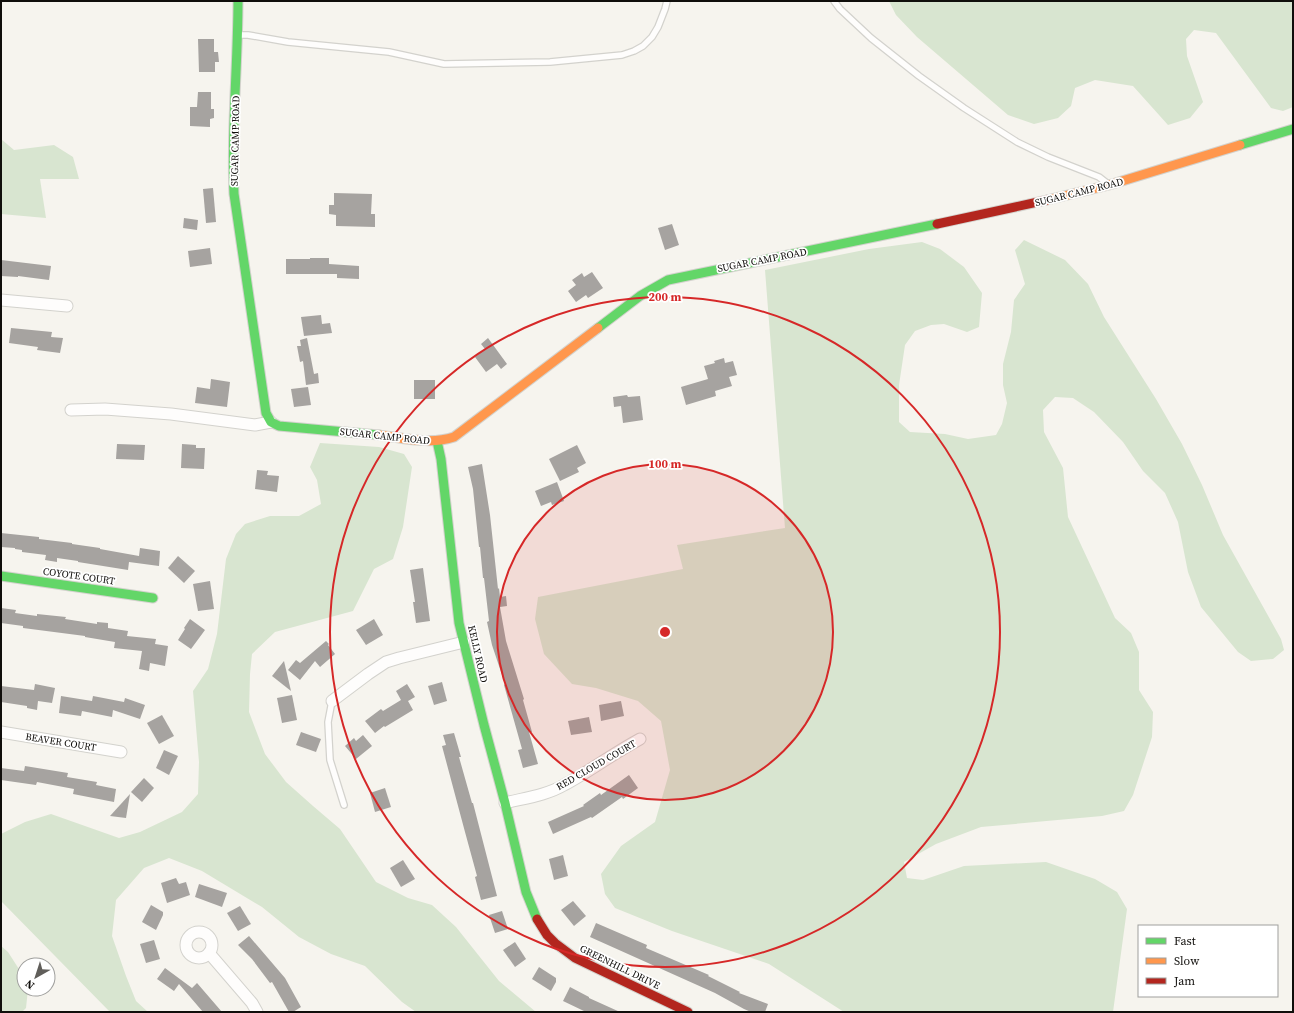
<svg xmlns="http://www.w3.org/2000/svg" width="1294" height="1013" font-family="'Source Serif 4',serif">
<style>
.green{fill:#d8e5d0}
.building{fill:#a6a3a0}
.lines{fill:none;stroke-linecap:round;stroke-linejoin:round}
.lane-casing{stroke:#d3d2cd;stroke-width:8}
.street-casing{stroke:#d3d2cd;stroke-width:13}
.fast-casing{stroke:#d3d2cd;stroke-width:11}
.slow-casing{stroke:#d3d2cd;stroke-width:11}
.jam-casing{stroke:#d3d2cd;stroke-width:11}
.lane{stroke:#fefdfc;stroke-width:5.5}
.street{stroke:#fefdfc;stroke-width:11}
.fast{stroke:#63d668;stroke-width:9}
.slow{stroke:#ff974d;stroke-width:9}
.jam{stroke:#b3261e;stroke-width:9}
.ring{fill:none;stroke:#d62828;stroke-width:2}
.labels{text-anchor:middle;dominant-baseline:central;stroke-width:3.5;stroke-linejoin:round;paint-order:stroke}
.street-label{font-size:10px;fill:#100e0b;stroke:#fff}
.centre{fill:#d62828;stroke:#fff;stroke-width:2}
.ring-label{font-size:12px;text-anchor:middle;font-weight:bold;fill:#d62828;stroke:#fff;stroke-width:3.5;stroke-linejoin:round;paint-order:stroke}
</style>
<rect width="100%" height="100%" fill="#f6f4ee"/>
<g class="green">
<polygon points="889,1 1293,1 1293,107 1283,111 1271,108 1216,33 1194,30 1186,39 1187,56 1203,102 1190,118 1168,125 1133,86 1095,80 1075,88 1071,106 1058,118 1034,124 1008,115 917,37 896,15"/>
<polygon points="1,139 14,150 54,145 73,157 79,179 40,179 46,218 1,214"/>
<polygon points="1024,240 1065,260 1088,284 1104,317 1156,399 1182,444 1202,485 1223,535 1281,639 1284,650 1273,659 1251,661 1238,652 1201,607 1188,572 1178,522 1165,493 1143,471 1123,442 1094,412 1073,398 1055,397 1043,410 1044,432 1063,468 1068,517 1115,618 1131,633 1139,652 1139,690 1153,712 1152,737 1133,795 1124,811 1102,816 981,827 936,844 904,862 907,878 923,880 964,866 1046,862 1095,879 1117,892 1127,909 1113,1012 844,1012 769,964 672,931 615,908 605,894 601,874 621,846 655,822 670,770 661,721 638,701 596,688 572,684 544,654 535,619 538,597 683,569 677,545 785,528 765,270 869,249 922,242 940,249 964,267 982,293 979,327 967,332 944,324 931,325 915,331 905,345 899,385 899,422 910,432 945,434 968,439 996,435 1002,424 1007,403 1003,385 1003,364 1011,332 1014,300 1025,284 1015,250"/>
<polygon points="320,443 379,447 404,454 412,467 403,527 393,559 374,569 353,611 275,632 252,654 250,674 249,712 265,754 286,782 313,806 340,829 376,882 408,898 432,905 456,927 499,981 536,1012 416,1012 402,1002 365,966 331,954 299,937 262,907 202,871 169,858 144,868 116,900 112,936 126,976 136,1001 148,1012 110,1012 1,901 1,834 25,822 51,814 119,838 140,832 182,812 198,794 199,762 193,691 208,669 217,634 226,559 236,534 245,524 270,516 299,516 321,504 317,480 310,467"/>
<polygon points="1,946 8,952 24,977 24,989 28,989 26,1008 22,1012 1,1012"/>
</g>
<g class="building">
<polygon points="198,39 214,39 214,52 218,52 219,62 215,62 215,72 199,72"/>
<polygon points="198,92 211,92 211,109 214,109 214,118 210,119 210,127 190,126 190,107 197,107"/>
<polygon points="213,188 216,222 206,223 203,189"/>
<polygon points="334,193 372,194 371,214 375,214 375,227 336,226 336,215 329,214 329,205 334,205"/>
<polygon points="184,218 198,220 197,230 183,228"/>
<polygon points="672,224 679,245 665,250 658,228"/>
<polygon points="210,248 212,264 190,267 188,251"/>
<polygon points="310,258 329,258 329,264 359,266 359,279 337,278 337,274 286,274 286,259 310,259"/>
<polygon points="1,260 51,266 49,280 18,276 18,277 1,276"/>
<polygon points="592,272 603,288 588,298 586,295 576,302 568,291 576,285 572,280 582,273 584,277"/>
<polygon points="321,315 322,324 330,323 332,333 304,336 301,317"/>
<polygon points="11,328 52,332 51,337 63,338 60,353 37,350 38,347 9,343"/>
<polygon points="307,338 314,374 318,373 319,383 306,385 303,361 300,362 297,346 301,346 300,340"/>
<polygon points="488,338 507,364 501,369 497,364 486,372 475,357 485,349 481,344"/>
<polygon points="724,358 725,363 733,361 737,375 729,377 732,386 715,391 716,396 686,405 681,387 708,379 704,366 715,363 714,361"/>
<polygon points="211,379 230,382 227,407 195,403 197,387 210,389"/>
<rect x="414" y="380" width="21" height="19"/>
<polygon points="308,387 311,405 294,407 291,389"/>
<polygon points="627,395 628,397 640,396 643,420 623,423 621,406 614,407 613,397"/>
<polygon points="117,444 145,445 144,460 116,459"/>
<polygon points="182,444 196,445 196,448 205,448 204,469 181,468"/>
<polygon points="577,445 586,463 577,468 579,472 560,481 549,459"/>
<polygon points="482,464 490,515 498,589 499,588 500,597 506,596 507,606 500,607 506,641 524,699 523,700 532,732 529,732 538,764 523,768 518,750 522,749 504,685 505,684 492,645 487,622 489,621 484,578 483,578 480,547 479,547 473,489 468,467"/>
<polygon points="257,470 268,471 267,475 279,476 277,492 255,489"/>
<polygon points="557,482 564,501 552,505 551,502 541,506 535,491"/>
<polygon points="1,533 39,537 39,539 72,543 72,544 100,548 100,549 139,556 140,548 160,551 159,566 129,562 128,570 78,562 78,561 57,558 57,562 45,560 46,555 22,552 22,550 15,549 15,548 1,547"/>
<polygon points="178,556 195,571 184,583 168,568"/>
<polygon points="423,568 430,621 416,623 413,602 415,602 410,570"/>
<polygon points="210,581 214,609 198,611 193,584"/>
<polygon points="1,608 16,610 15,613 37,616 37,614 66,617 65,619 97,624 97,622 108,623 108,628 128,631 127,636 156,639 155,644 168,646 165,666 150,663 149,671 139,669 142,651 114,648 115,642 85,637 85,636 23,628 23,626 1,623"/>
<polygon points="190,619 205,630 191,649 178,640 185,629 184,628"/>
<polygon points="374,619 383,635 366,645 356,630"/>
<polygon points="326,641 329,644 328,645 335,654 320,667 315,661 300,680 288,670 296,660 300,663"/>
<polygon points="284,661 291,691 272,676"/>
<polygon points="442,682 447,701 434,705 428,686"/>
<polygon points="35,684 55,688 52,703 38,701 37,710 27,708 27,706 1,702 1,686 34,690"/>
<polygon points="407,684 415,697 408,701 413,710 385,727 384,726 375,733 365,721 381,709 383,711 401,700 396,691"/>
<polygon points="292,695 297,720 282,723 277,698"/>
<polygon points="61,696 92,701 93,696 124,702 125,698 145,705 140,719 113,710 112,717 82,711 81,716 59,713"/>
<polygon points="621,701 624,716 601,721 599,705"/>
<polygon points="162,715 174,736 159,744 147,723"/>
<polygon points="589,717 592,732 571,735 568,721"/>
<polygon points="301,732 321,739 316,752 296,745"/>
<polygon points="454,733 461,757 459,757 472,803 473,803 497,896 481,900 475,877 477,876 465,832 442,746 446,745 443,735"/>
<polygon points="363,735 372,746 356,759 345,746 354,738 356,741"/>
<polygon points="164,750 178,756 169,775 156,768"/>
<polygon points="25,766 68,773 67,777 97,782 96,785 116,789 114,802 73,794 74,789 37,782 36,785 1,780 1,768 24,771"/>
<polygon points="629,775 638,788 623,799 622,797 592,818 591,817 553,834 548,822 584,806 583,805 600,793 601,795"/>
<polygon points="144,778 154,788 142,802 131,792"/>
<polygon points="385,788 391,807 375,812 370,793"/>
<polygon points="130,794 126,818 110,816"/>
<polygon points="563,855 568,876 554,880 549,859"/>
<polygon points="403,860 415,879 401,887 390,868"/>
<polygon points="176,878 179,884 186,882 190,895 167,903 161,883"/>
<polygon points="199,884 227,893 222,907 195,897"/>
<polygon points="573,901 586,916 574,926 561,910"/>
<polygon points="151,905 163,912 163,915 156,930 142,922"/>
<polygon points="240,906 251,924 238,931 227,913"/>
<polygon points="502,911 508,929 495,933 489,915"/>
<polygon points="596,923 647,945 646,948 709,975 708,976 740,992 739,993 768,1004 765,1012 751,1012 744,1009 715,993 590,937"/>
<polygon points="249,936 285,978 301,1007 293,1012 289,1012 272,982 270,983 252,959 238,945"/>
<polygon points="154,940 160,959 146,963 140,944"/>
<polygon points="515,942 526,959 515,967 503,950"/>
<polygon points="539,967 556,978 556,982 551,991 532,979"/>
<polygon points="165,968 192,988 197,983 222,1012 203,1012 179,984 174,991 157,979"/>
<polygon points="570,987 589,997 589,998 620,1012 586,1012 563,1001"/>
</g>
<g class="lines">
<g class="lane-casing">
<g id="lane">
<polyline points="834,1 840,9 871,38 919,76 964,108 1017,142 1048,157 1099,177 1108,184"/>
<polyline points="238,35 248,35 288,42 389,52 444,64 550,62 622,55 634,51 643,46 652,37 658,27 665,9 667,1"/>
<polyline points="332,701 328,722 330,760 344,805"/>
</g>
</g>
<g class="street-casing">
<g id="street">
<polyline points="1,300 67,306"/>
<polyline points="71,410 105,409 171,414 255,425 271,422"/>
<polyline points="332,701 368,674 386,662 399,658 464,642"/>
<polyline points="1,732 121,752"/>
<path d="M505 803C525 798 547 795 564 785 590 771 614 753 640 739"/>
<circle cx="199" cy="945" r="13"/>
<polyline points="209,953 252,1003 257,1012"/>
</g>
</g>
<g class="fast-casing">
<g id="fast">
<path d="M238 1C238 65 231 130 234 194L266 413 271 422 279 426 379 435"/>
<polyline points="1240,145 1293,129"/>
<polyline points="598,328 640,296 668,280 937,224"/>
<polyline points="437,441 441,459 459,623 484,725 505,803 526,892 537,919"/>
<polyline points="1,576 153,598"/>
</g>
</g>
<g class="slow-casing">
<g id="slow">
<polyline points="1047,200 1109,185 1240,145"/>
<path d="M379 435C404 438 430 445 454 437L598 328"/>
</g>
</g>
<g class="jam-casing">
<g id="jam">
<polyline points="937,224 1047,200"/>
<polyline points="537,919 547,935 555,943 575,958 688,1012"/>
</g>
</g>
<use href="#lane" class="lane"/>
<use href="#street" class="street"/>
<use href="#fast" class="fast"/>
<use href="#slow" class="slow"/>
<use href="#jam" class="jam"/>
</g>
<circle cx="665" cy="632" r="168" fill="#d62828" fill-opacity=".12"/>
<g class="ring">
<circle cx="665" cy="632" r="168"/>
<circle cx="665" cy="632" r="335"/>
</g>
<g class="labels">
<g class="street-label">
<text transform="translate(235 141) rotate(-89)">SUGAR CAMP ROAD</text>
<text transform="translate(1079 192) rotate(-14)">SUGAR CAMP ROAD</text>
<text transform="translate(762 260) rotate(-11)">SUGAR CAMP ROAD</text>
<text transform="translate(385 436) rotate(6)">SUGAR CAMP ROAD</text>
<text transform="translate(79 576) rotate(8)">COYOTE COURT</text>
<text transform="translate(478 654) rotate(77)">KELLY ROAD</text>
<text transform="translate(61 742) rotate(9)">BEAVER COURT</text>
<text transform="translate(596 765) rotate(-30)">RED CLOUD COURT</text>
<text transform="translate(620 967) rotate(26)">GREENHILL DRIVE</text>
</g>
</g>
<circle cx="665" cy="632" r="6" class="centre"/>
<g class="ring-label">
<text x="665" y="301">200 m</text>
<text x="665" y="468">100 m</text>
</g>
<rect width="1294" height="1013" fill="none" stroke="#100e0b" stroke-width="4"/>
<rect x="1138" y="925" width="140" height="72" fill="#ffffff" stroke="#9f9f9d"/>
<rect x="1146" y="938" width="20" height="6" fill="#63d668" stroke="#9f9f9d"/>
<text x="1174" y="945" font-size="12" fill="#100e0b">Fast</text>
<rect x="1146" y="958" width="20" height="6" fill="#ff974d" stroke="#9f9f9d"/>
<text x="1174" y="965" font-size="12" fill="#100e0b">Slow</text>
<rect x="1146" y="978" width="20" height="6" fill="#b3261e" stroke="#9f9f9d"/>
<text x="1174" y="985" font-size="12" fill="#100e0b">Jam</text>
<g transform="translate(36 977) rotate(219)"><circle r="19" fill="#ffffff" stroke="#9f9f9d"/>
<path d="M0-3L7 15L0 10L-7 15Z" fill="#605e5a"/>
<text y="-6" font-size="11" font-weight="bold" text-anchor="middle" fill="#100e0b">N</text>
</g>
</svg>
